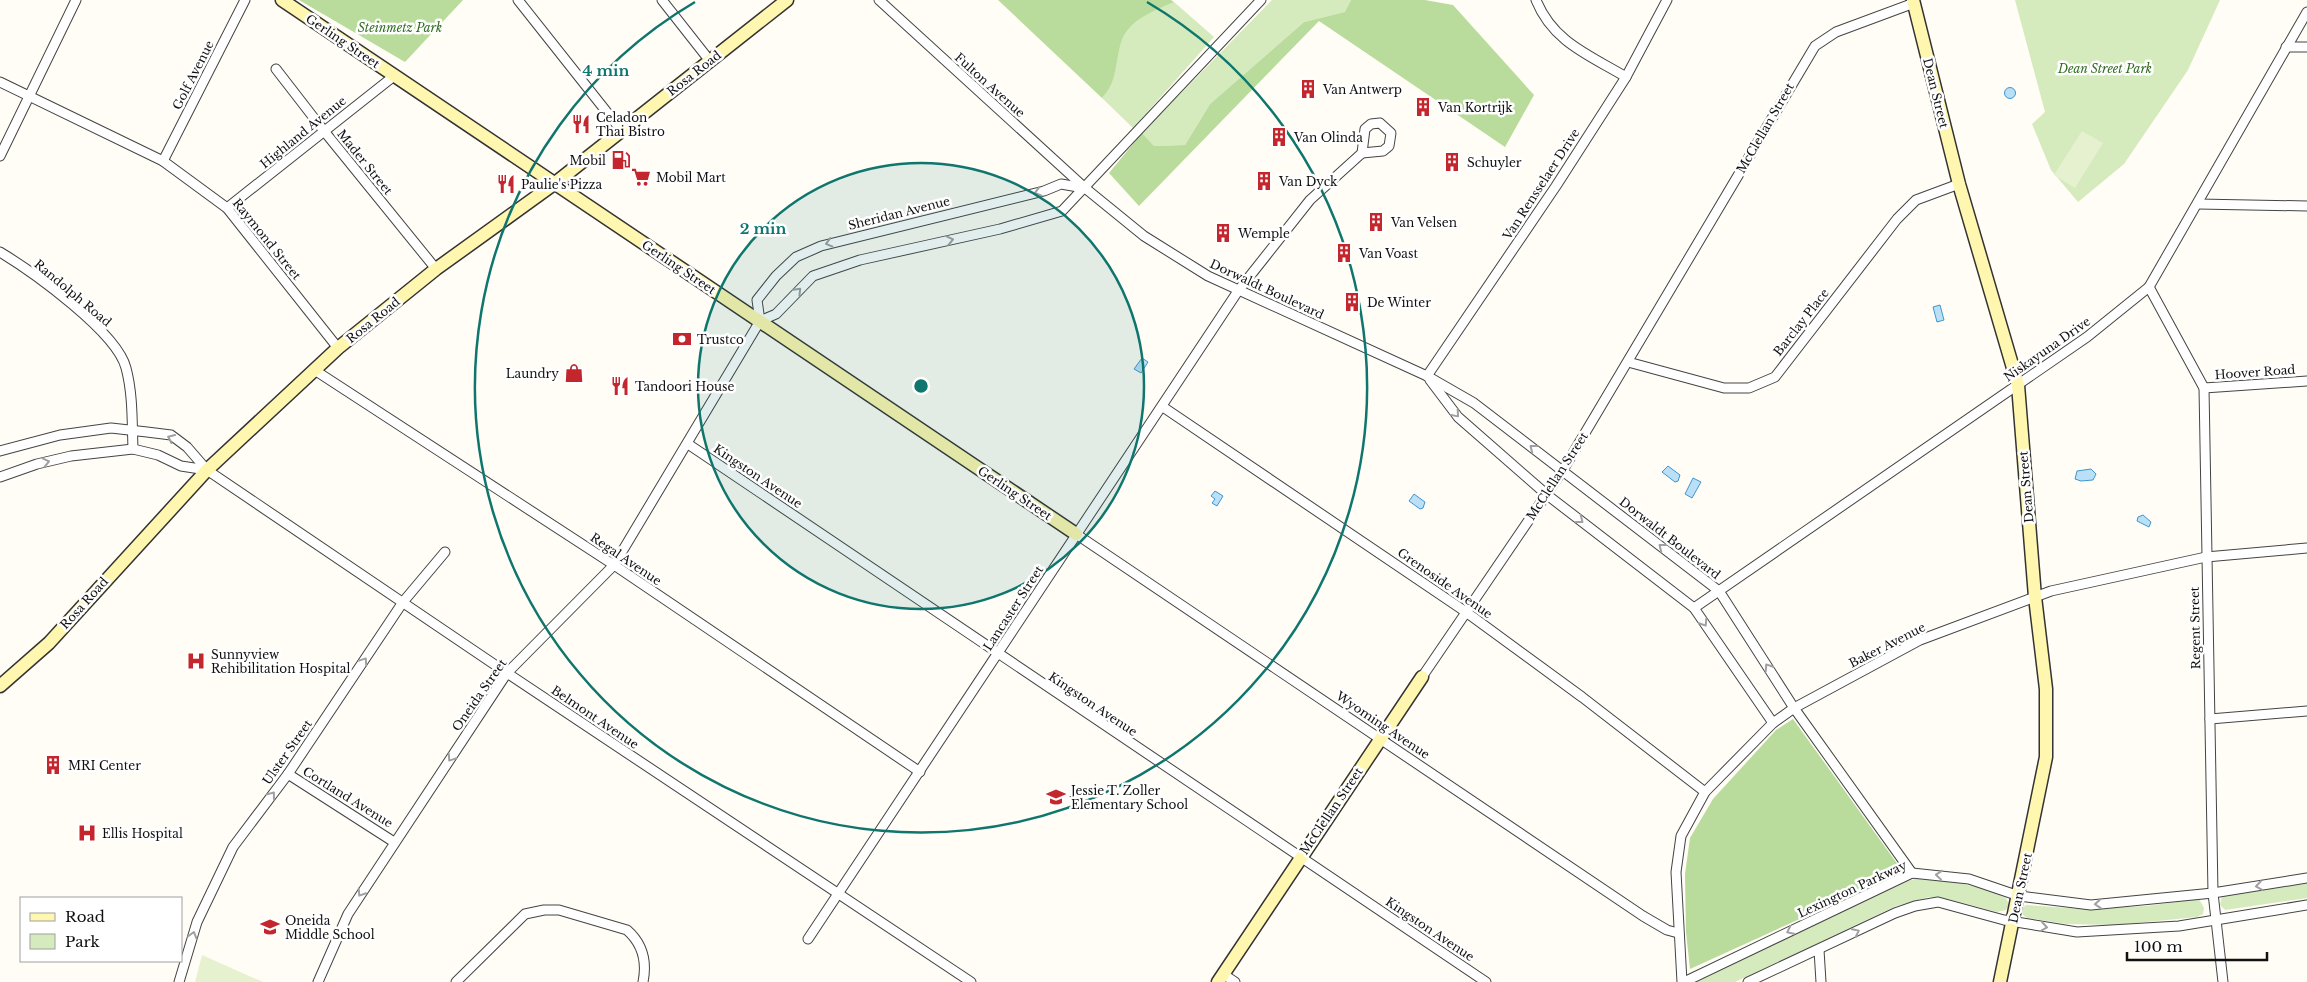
<svg xmlns="http://www.w3.org/2000/svg" width="2307" height="982" font-family="'Libre Baskerville',serif">
<style>
.green{fill:#d5ebbd}
.forest{fill:#b9dc9c}
.pitch{fill:#e6f2cf}
.water{fill:#b9e0f7;stroke:#3f96cf}
.lines{fill:none;stroke-linecap:round;stroke-linejoin:round}
.street-casing{stroke:#444;stroke-width:11}
.secondary-casing{stroke:#333;stroke-width:15}
.street{stroke:#fff;stroke-width:9}
.secondary{stroke:#fff6b0;stroke-width:12}
.oneway{stroke:#a0a0a0}
.ring{fill:none;stroke:#0f766e;stroke-width:2.5}
.labels{text-anchor:middle;dominant-baseline:central;stroke-width:5;stroke-linejoin:round;paint-order:stroke}
.park-label{font-size:12px;font-style:italic;fill:#2f6b1f;stroke:#fff}
.street-label{font-size:12px;fill:#111;stroke:#fff}
.poi-label{font-size:12px;fill:#111;stroke:#fff;text-anchor:start}
.centre{fill:#0f766e;stroke:#fff;stroke-width:2.5}
.ring-label{font-size:15px;text-anchor:middle;font-weight:bold;fill:#0f766e;stroke:#fff;stroke-width:5;stroke-linejoin:round;paint-order:stroke}
</style>
<rect width="100%" height="100%" fill="#fffdf5"/>
<g class="green">
<polygon points="1272,0 1351,0 1346,12 1304,22 1210,104 1185,145 1154,146 1142,133"/>
<polygon points="2015,0 2220,0 2188,70 2124,164 2078,202 2051,170 2032,124 2045,112"/>
<path d="M1174 2 1214 37 1133 128 1102 98C1117 82 1115 60 1122 40 1130 19 1155 11 1174 2Z"/>
<path d="M1922 877C1950 881 1980 885 2006 898L2009 905 2006 910 1997 912 1948 899 1929 897 1896 906 1735 982H1696L1908 881Z"/>
<polygon points="2307,882 2307,898 2225,910 2220,905 2222,895"/>
<polygon points="2199,899 2204,908 2203,914 2197,917 2116,925 2066,924 2027,918 2023,915 2021,909 2026,905 2083,909 2146,906"/>
</g>
<g class="forest">
<polygon points="299,0 463,0 405,62"/>
<path d="M998 0H1171L1174 2C1155 11 1130 19 1122 40 1115 60 1118 82 1102 98Z"/>
<polygon points="1351,0 1425,0 1453,5 1534,95 1505,147 1319,21 1139,206 1109,173 1142,133 1154,146 1185,145 1210,104 1304,22 1345,12"/>
<polygon points="1793,719 1901,869 1815,912 1690,969 1686,932 1685,874 1690,838 1713,799 1776,730"/>
</g>
<g class="pitch">
<polygon points="2082,131 2103,143 2075,188 2054,175"/>
<polygon points="202,955 263,982 195,982"/>
</g>
<g class="water">
<circle cx="2010" cy="93" r="5.5"/>
<polygon points="1940,305 1944,320 1937,322 1933,307"/>
<polygon points="1142,358 1148,362 1141,373 1134,369"/>
<polygon points="1668,466 1680,475 1678,481 1675,482 1662,472"/>
<polygon points="2091,469 2096,474 2093,480 2081,481 2075,479 2077,471"/>
<polygon points="1693,478 1701,482 1692,498 1685,494"/>
<polygon points="1215,491 1223,496 1217,506 1212,503 1215,499 1211,496"/>
<polygon points="1414,494 1425,502 1423,508 1420,509 1409,501"/>
<polygon points="2143,515 2151,522 2149,527 2137,521 2138,517"/>
</g>
<g class="lines">
<g class="street-casing">
<g id="street">
<polyline points="518,0 621,130"/>
<polyline points="662,0 710,61"/>
<polyline points="879,0 1085,188 1144,236 1208,276 1427,376 1474,403 1719,591 1794,708 1912,873"/>
<path d="M1536 0C1553 42 1589 55 1626 77"/>
<polyline points="2286,47 2307,47"/>
<polyline points="276,69 324,131 436,269"/>
<polyline points="0,82 163,161 227,208 338,348"/>
<polygon points="1380,123 1391,133 1389,146 1383,151 1362,153 1365,129 1371,124"/>
<polyline points="0,156 76,0"/>
<polyline points="163,161 245,0"/>
<polyline points="2198,204 2307,206"/>
<polyline points="227,208 394,76"/>
<path d="M0 252C33 272 117 332 126 368 133 394 132 423 133 449"/>
<polyline points="2149,287 2204,388 2213,893 2223,982"/>
<polyline points="760,321 757,300 776,276 796,257 821,246 1044,191 1061,184 1084,188"/>
<polyline points="1628,362 1724,388 1749,388 1775,377 1897,219 1916,200 1959,184"/>
<polyline points="316,371 614,565 920,772"/>
<polyline points="1427,376 1556,186 1626,77 1667,0"/>
<polyline points="1430,380 1458,417 1546,494 1694,608 1773,723"/>
<polyline points="2204,388 2307,381"/>
<polyline points="1163,407 1466,612 1582,697 1705,792"/>
<polyline points="688,444 1486,982"/>
<polyline points="0,451 60,435 82,432 111,428 147,432 171,435 187,447 207,470 507,673 971,982"/>
<polyline points="0,477 37,464 71,456 133,449 158,455 181,466 207,470"/>
<polyline points="1076,534 1643,916 1667,930 1678,933"/>
<polyline points="1694,608 2087,337 2149,287 2307,12"/>
<polyline points="1422,677 1563,470 1815,46 1836,32 1914,3"/>
<polyline points="2210,719 2307,711"/>
<polyline points="288,774 394,842"/>
<polyline points="808,939 1238,291 1310,200 1362,153"/>
<polyline points="1819,950 1821,982"/>
<polyline points="1223,974 1235,982"/>
<polyline points="179,982 197,922 233,847 288,774 403,602 445,552"/>
<polyline points="318,982 348,914 507,673 614,565 760,321 776,314 813,276 860,260 1000,229 1062,211 1261,0"/>
<path d="M456 982 525 914 544 910H559L627 930C643 944 647 962 643 982"/>
<polyline points="1682,982 1676,872 1681,836 1705,792 1773,723 1794,708 1920,640 2051,591 2206,557 2307,548"/>
<polyline points="1684,982 1912,873 1969,879 2019,896 2091,905 2213,893 2307,878"/>
<polyline points="1748,982 1895,913 1915,906 1938,902 2004,920 2077,932 2179,926 2307,905"/>
</g>
</g>
<g class="secondary-casing">
<g id="secondary">
<polyline points="282,0 1076,534"/>
<polyline points="1913,0 1959,184 2018,385 2035,597 2046,689 2046,757 2000,982"/>
<polyline points="0,686 49,643 207,470 338,348 436,269 554,184 787,0"/>
<polyline points="1218,982 1422,677"/>
</g>
</g>
<use href="#street" class="street"/>
<use href="#secondary" class="secondary"/>
</g>
<defs><path id="oneway-chevron" d="M-2-3.5L2.5 0L-2 3.5" fill="none" stroke-width="1.6" stroke-linecap="round" stroke-linejoin="round" transform="scale(1.25)"/></defs>
<g class="oneway">
<use href="#oneway-chevron" transform="translate(1038 192) rotate(165)"/>
<use href="#oneway-chevron" transform="translate(950 240) rotate(-13)"/>
<use href="#oneway-chevron" transform="translate(829 243) rotate(165)"/>
<use href="#oneway-chevron" transform="translate(798 291) rotate(-46)"/>
<use href="#oneway-chevron" transform="translate(1456 414) rotate(49)"/>
<use href="#oneway-chevron" transform="translate(171 438) rotate(-155)"/>
<use href="#oneway-chevron" transform="translate(1533 448) rotate(-142)"/>
<use href="#oneway-chevron" transform="translate(46 462) rotate(-13)"/>
<use href="#oneway-chevron" transform="translate(1580 520) rotate(38)"/>
<use href="#oneway-chevron" transform="translate(1662 547) rotate(-142)"/>
<use href="#oneway-chevron" transform="translate(1704 623) rotate(57)"/>
<use href="#oneway-chevron" transform="translate(364 661) rotate(-56)"/>
<use href="#oneway-chevron" transform="translate(1768 667) rotate(-123)"/>
<use href="#oneway-chevron" transform="translate(451 758) rotate(124)"/>
<use href="#oneway-chevron" transform="translate(272 795) rotate(-53)"/>
<use href="#oneway-chevron" transform="translate(1939 875) rotate(-174)"/>
<use href="#oneway-chevron" transform="translate(2259 886) rotate(171)"/>
<use href="#oneway-chevron" transform="translate(361 893) rotate(123)"/>
<use href="#oneway-chevron" transform="translate(2098 904) rotate(176)"/>
<use href="#oneway-chevron" transform="translate(2044 927) rotate(9)"/>
<use href="#oneway-chevron" transform="translate(1790 931) rotate(154)"/>
<use href="#oneway-chevron" transform="translate(1856 932) rotate(-26)"/>
<use href="#oneway-chevron" transform="translate(193 935) rotate(-74)"/>
</g>
<circle cx="921" cy="386" r="223" fill="#0f766e" fill-opacity=".12"/>
<g class="ring">
<circle cx="921" cy="386" r="223"/>
<path d="M1147 2A446 446 0 1 1 695 2"/>
</g>
<defs>
<g id="building-bare" transform="scale(1.5)"><path d="M-4-6H4V6H1V3H-1V6H-4ZM-2.5-4.3h1.7v1.8h-1.7ZM.8-4.3h1.7v1.8H.8ZM-2.5-1h1.7V.8h-1.7ZM.8-1h1.7V.8H.8Z" fill="#c4262e" stroke="#fff" stroke-width="2.5" paint-order="stroke"/></g>
<g id="restaurant-bare" transform="scale(1.5)"><path d="M-5-6h1v4h1v-4h1v4h1v-4h1v5L-1.5 .5V6h-2V.5L-5-1ZM5-6V6H3V1.5H1.5Q1.5-4 5-6Z" fill="#c4262e" stroke="#fff" stroke-width="2.5" paint-order="stroke"/></g>
<g id="fuel-bare" transform="scale(1.5)"><path d="M-5.5-6h7V0h2V4h1.3V-2.5L3-4.5l.8-.8L6-3V5H2.5V1h-1V6h-7ZM-4.2-4.7v3.2H.2V-4.7Z" fill="#c4262e" stroke="#fff" stroke-width="2.5" paint-order="stroke"/></g>
<g id="supermarket-bare" transform="scale(1.5)"><path d="M-6-5.5h2.5l.6 2H6L4.5 2H-2.5L-4.4-4H-6ZM-1.5 3.2a1.3 1.3 0 1 0 .1 0ZM3 3.2a1.3 1.3 0 1 0 .1 0Z" fill="#c4262e" stroke="#fff" stroke-width="2.5" paint-order="stroke"/></g>
<g id="bank-bare" transform="scale(1.5)"><path d="M-6-4H6V4H-6ZM0-2.3a2.3 2.3 0 1 0 0 4.6a2.3 2.3 0 1 0 0-4.6Z" fill="#c4262e" stroke="#fff" stroke-width="2.5" paint-order="stroke"/></g>
<g id="shop-bare" transform="scale(1.5)"><path d="M-5-2.5h2.3a2.7 3.5 0 0 1 5.4 0H5L5.5 6h-11ZM-1.5-2.5h3a1.5 2.3 0 0 0-3 0Z" fill="#c4262e" stroke="#fff" stroke-width="2.5" paint-order="stroke"/></g>
<g id="hospital-bare" transform="scale(1.5)"><path d="M-5-5h3v3.5h4V-5h3V5h-3V1.5h-4V5h-3Z" fill="#c4262e" stroke="#fff" stroke-width="2.5" paint-order="stroke"/></g>
<g id="school-bare" transform="scale(1.5)"><path d="M0-5L7-2L0 1L-7-2ZM-4 1L0 2.5L4 1V4Q0 6-4 4Z" fill="#c4262e" stroke="#fff" stroke-width="2.5" paint-order="stroke"/></g>
</defs>
<g fill-rule="evenodd">
<use href="#building-bare" x="1308" y="89"/>
<use href="#building-bare" x="1423" y="107"/>
<use href="#restaurant-bare" x="581" y="124"/>
<use href="#building-bare" x="1279" y="137"/>
<use href="#fuel-bare" x="621" y="160"/>
<use href="#building-bare" x="1452" y="162"/>
<use href="#supermarket-bare" x="641" y="177"/>
<use href="#building-bare" x="1264" y="181"/>
<use href="#restaurant-bare" x="506" y="184"/>
<use href="#building-bare" x="1376" y="222"/>
<use href="#building-bare" x="1223" y="233"/>
<use href="#building-bare" x="1344" y="253"/>
<use href="#building-bare" x="1352" y="302"/>
<use href="#bank-bare" x="682" y="339"/>
<use href="#shop-bare" x="574" y="373"/>
<use href="#restaurant-bare" x="620" y="386"/>
<use href="#hospital-bare" x="196" y="661"/>
<use href="#building-bare" x="53" y="765"/>
<use href="#school-bare" x="1056" y="797"/>
<use href="#hospital-bare" x="87" y="833"/>
<use href="#school-bare" x="270" y="927"/>
</g>
<g class="labels">
<g class="park-label">
<text x="400" y="27">Steinmetz Park</text>
<text x="2105" y="68">Dean Street Park</text>
</g>
<g class="street-label">
<text transform="translate(343 41) rotate(34)">Gerling Street</text>
<text transform="translate(694 73) rotate(-38)">Rosa Road</text>
<text transform="translate(193 75) rotate(-63)">Golf Avenue</text>
<text transform="translate(990 85) rotate(42)">Fulton Avenue</text>
<text transform="translate(1936 93) rotate(76)">Dean Street</text>
<text transform="translate(1765 128) rotate(-60)">McClellan Street</text>
<text transform="translate(303 132) rotate(-39)">Highland Avenue</text>
<text transform="translate(365 162) rotate(51)">Mader Street</text>
<text transform="translate(1541 184) rotate(-57)">Van Rensselaer Drive</text>
<text transform="translate(899 213) rotate(-14)">Sheridan Avenue</text>
<text transform="translate(267 239) rotate(51)">Raymond Street</text>
<text transform="translate(679 267) rotate(34)">Gerling Street</text>
<text transform="translate(1267 289) rotate(25)">Dorwaldt Boulevard</text>
<text transform="translate(73 293) rotate(40)">Randolph Road</text>
<text transform="translate(373 320) rotate(-39)">Rosa Road</text>
<text transform="translate(1801 322) rotate(-52)">Barclay Place</text>
<text transform="translate(2047 349) rotate(-35)">Niskayuna Drive</text>
<text transform="translate(2255 372) rotate(-4)">Hoover Road</text>
<text transform="translate(758 476) rotate(34)">Kingston Avenue</text>
<text transform="translate(1557 476) rotate(-57)">McClellan Street</text>
<text transform="translate(2026 487) rotate(-95)">Dean Street</text>
<text transform="translate(1015 493) rotate(34)">Gerling Street</text>
<text transform="translate(1670 538) rotate(38)">Dorwaldt Boulevard</text>
<text transform="translate(626 559) rotate(34)">Regal Avenue</text>
<text transform="translate(1445 583) rotate(35)">Grenoside Avenue</text>
<text transform="translate(84 603) rotate(-48)">Rosa Road</text>
<text transform="translate(1013 608) rotate(-57)">Lancaster Street</text>
<text transform="translate(2195 628) rotate(-91)">Regent Street</text>
<text transform="translate(1887 645) rotate(-27)">Baker Avenue</text>
<text transform="translate(479 695) rotate(-55)">Oneida Street</text>
<text transform="translate(1093 704) rotate(34)">Kingston Avenue</text>
<text transform="translate(595 717) rotate(34)">Belmont Avenue</text>
<text transform="translate(1383 725) rotate(34)">Wyoming Avenue</text>
<text transform="translate(287 752) rotate(-55)">Ulster Street</text>
<text transform="translate(348 797) rotate(32)">Cortland Avenue</text>
<text transform="translate(1331 811) rotate(-56)">McClellan Street</text>
<text transform="translate(2020 888) rotate(-78)">Dean Street</text>
<text transform="translate(1852 889) rotate(-25)">Lexington Parkway</text>
<text transform="translate(1430 929) rotate(34)">Kingston Avenue</text>
</g>
<g class="poi-label">
<text x="1323" y="89">Van Antwerp</text>
<text x="1438" y="107">Van Kortrijk</text>
<text x="596" y="117">Celadon<tspan x="596" dy="14">Thai Bistro</tspan></text>
<text x="1294" y="137">Van Olinda</text>
<text x="606" y="160" text-anchor="end">Mobil</text>
<text x="1467" y="162">Schuyler</text>
<text x="656" y="177">Mobil Mart</text>
<text x="1279" y="181">Van Dyck</text>
<text x="521" y="184">Paulie's Pizza</text>
<text x="1391" y="222">Van Velsen</text>
<text x="1238" y="233">Wemple</text>
<text x="1359" y="253">Van Voast</text>
<text x="1367" y="302">De Winter</text>
<text x="697" y="339">Trustco</text>
<text x="559" y="373" text-anchor="end">Laundry</text>
<text x="635" y="386">Tandoori House</text>
<text x="211" y="654">Sunnyview<tspan x="211" dy="14">Rehibilitation Hospital</tspan></text>
<text x="68" y="765">MRI Center</text>
<text x="1071" y="790">Jessie T. Zoller<tspan x="1071" dy="14">Elementary School</tspan></text>
<text x="102" y="833">Ellis Hospital</text>
<text x="285" y="920">Oneida<tspan x="285" dy="14">Middle School</tspan></text>
</g>
</g>
<circle cx="921" cy="386" r="8" class="centre"/>
<g class="ring-label">
<text x="606" y="76">4 min</text>
<text x="763" y="234">2 min</text>
</g>
<rect x="20" y="897" width="162" height="65" fill="#ffffff" stroke="#a0a0a0"/>
<rect x="30" y="913" width="25" height="8" fill="#fff6b0" stroke="#a0a0a0"/>
<text x="65" y="922" font-size="15" fill="#111111">Road</text>
<rect x="30" y="934" width="25" height="15" fill="#d5ebbd" stroke="#a0a0a0"/>
<text x="65" y="947" font-size="15" fill="#111111">Park</text>
<path d="M2127 952v8h140v-8" fill="none" stroke="#111111" stroke-width="2.5"/>
<text x="2134" y="952" font-size="15" fill="#111111" stroke="#ffffff" stroke-width="4" paint-order="stroke">100 m</text>
</svg>
